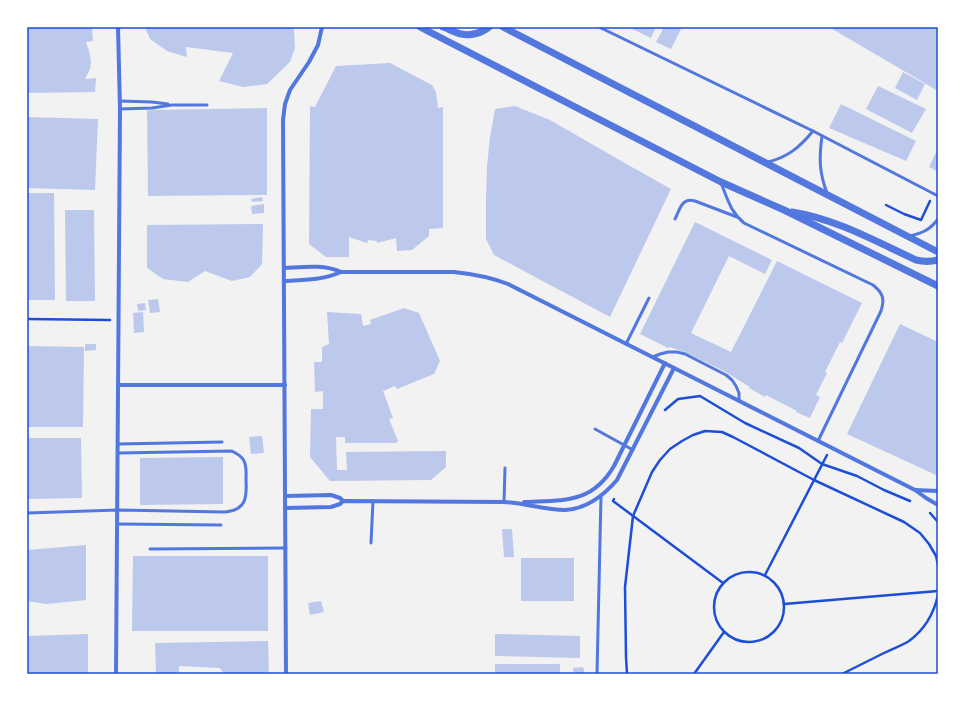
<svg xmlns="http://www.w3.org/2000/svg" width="965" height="701" font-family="Manrope,sans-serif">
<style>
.building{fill:#bdc9ec}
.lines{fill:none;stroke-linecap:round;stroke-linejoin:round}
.path{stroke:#1d4ed8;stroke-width:2.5}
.service{stroke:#5277de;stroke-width:3}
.minor{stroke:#5277de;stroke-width:4}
.tertiary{stroke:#5277de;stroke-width:7}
.neatline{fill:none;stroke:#1d4ed8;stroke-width:1.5}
</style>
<rect width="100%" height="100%" fill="#f2f2f2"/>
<g class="building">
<polygon points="27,27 92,27 93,41 86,42 89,51 91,61 90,69 85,79 96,78 95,92 27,93"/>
<polygon points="145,27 293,27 294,30 295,48 290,62 267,84 243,87 219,81 233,53 186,47 187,57 167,51 150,39"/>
<polygon points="628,27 656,27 651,38"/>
<polygon points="664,27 682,27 671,49 656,42"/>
<polygon points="829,27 938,27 938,91"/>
<polygon points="390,63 432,85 436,92 438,108 443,107 443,228 429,229 429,236 412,250 397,251 396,238 377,243 377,241 368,240 367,243 349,237 349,257 326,257 309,244 310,106 315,107 336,66"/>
<polygon points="903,72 925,84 917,100 895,88"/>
<polygon points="878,86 926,109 912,133 866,109"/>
<polygon points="841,104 916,141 906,161 829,128"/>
<polygon points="515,106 550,120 623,162 671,189 610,317 494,255 486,239 486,198 487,166 490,137 495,109"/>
<polygon points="267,108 267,195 148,196 147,110"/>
<polygon points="27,117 98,119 95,190 27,188"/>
<polygon points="938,148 938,172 929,167"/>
<polygon points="27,193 54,193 55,300 27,300"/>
<polygon points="262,197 263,201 252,202 251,199"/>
<polygon points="264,204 264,213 252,214 251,206"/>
<polygon points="65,210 94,210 95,301 66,301"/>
<polygon points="695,222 772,260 765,274 729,256 691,333 731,352 777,261 862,303 842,343 840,342 825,372 827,373 816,395 820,397 810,418 796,412 797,411 766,395 765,397 749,388 750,387 722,370 682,351 669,347 668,348 640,334"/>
<polygon points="263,224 262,264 250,277 232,281 205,271 188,282 163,279 147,268 147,225"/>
<polygon points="158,299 160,312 150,313 148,300"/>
<polygon points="145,303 146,310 138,311 137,304"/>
<polygon points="404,308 419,313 440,361 434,374 397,389 395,386 383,391 393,418 389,419 398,441 396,443 345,443 345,437 336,437 337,470 347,470 346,452 446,451 446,467 431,480 330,481 310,457 311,409 323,409 323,391 315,392 314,362 322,362 322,347 329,344 327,312 361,314 363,326 371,324 370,320"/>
<polygon points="143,312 144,332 134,333 133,313"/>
<polygon points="900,324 938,342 938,475 936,475 847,434"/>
<polygon points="85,344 96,344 96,350 85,351"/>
<polygon points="27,346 84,347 83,427 27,427"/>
<polygon points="262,436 264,453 251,454 249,437"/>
<polygon points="27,438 81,438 82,498 27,499"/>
<polygon points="223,457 223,504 140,505 140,458"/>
<polygon points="502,529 512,529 514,557 504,557"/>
<polygon points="86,545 86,600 46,604 27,601 27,550"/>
<polygon points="133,556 268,556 268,631 132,631"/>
<rect x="521" y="558" width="53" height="43"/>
<polygon points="321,601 324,612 310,615 308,603"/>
<polygon points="88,634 88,674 27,674 27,636"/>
<polygon points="495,634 580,636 580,658 495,656"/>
<polygon points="268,641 269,674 224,674 220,668 179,666 179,674 156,674 155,643"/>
<rect x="495" y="664" width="65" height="10"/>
<polygon points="583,667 585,674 574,674 573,668"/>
</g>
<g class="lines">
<g class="path">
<polyline points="886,205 904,214 921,220 930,201"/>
<polyline points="27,319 110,320"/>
<polyline points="665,410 678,399 700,396 745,423 799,448 822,464 857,476 884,490 910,501"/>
<polyline points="614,499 613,501 723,583"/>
<polyline points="930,513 938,522"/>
<circle cx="749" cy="607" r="35"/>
<polyline points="765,575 827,455"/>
<polyline points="784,604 938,591"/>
<polyline points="627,674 626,657 625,587 633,516 652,472 660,460 670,449 682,441 693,435 705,431 722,432 733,437 814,480 904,522 920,533 929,544 936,556 938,565"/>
<polyline points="694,674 724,632"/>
<path d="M842 674C856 667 870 660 884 653 892 649 901 646 909 641 924 630 934 613 938 595"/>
</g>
<g class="service">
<polyline points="599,27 813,131 938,196"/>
<polyline points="120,101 152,102 168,104"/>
<polyline points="120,109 152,108 172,105 207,105"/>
<path d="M822 136C819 158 819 172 827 193"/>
<path d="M768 162C788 157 800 147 813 131"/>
<path d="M721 183C728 200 730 211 744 223L873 285C883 293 885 299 881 311L818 441"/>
<path d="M675 219C680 209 682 197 695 201L737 217"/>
<path d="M910 236C922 233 930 230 938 219"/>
<polyline points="626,344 649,298"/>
<polyline points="653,357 660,354 668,352 677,352 685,354 726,375 732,380 736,386 739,393 739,401"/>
<polyline points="595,429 633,450"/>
<polyline points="118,444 222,442"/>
<polyline points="504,502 505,468"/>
<path d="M27 513 118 510 225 512C246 510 247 498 246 480 246 474 247 467 244 461 242 456 237 454 232 451L118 453"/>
<polyline points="117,524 221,525"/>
<polyline points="371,543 373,501"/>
<polyline points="150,549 286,548"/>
<polyline points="597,674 601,496"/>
</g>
<g class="minor">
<path d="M284 268C304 267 323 264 341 272H454C473 274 490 277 508 284L915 490 926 498 938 505"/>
<path d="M284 281C304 280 323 280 341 272"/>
<polyline points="119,385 285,385"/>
<polyline points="915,490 938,491"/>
<polyline points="285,496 331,495 340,498 343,501"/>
<path d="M524 502C563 500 592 504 614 466L665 363"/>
<path d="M286 508 331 507 340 504 343 501 504 502C525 503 545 510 565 510 587 509 604 495 617 480L674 368"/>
<polyline points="116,674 120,109 118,27"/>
<polyline points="286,674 283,120 285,104 290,90 309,62 318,45 322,27"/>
</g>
<g class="tertiary">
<polyline points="420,27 721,182 784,210 938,286"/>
<path d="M443 27C449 29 455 33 461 34 471 36 482 33 489 27"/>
<polyline points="503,27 938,252"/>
<path d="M792 212C836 219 875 241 916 260 924 262 930 262 938 260"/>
</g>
</g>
<rect width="965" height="701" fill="none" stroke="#ffffff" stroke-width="56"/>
<rect x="28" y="28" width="909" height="645" class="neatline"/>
</svg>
